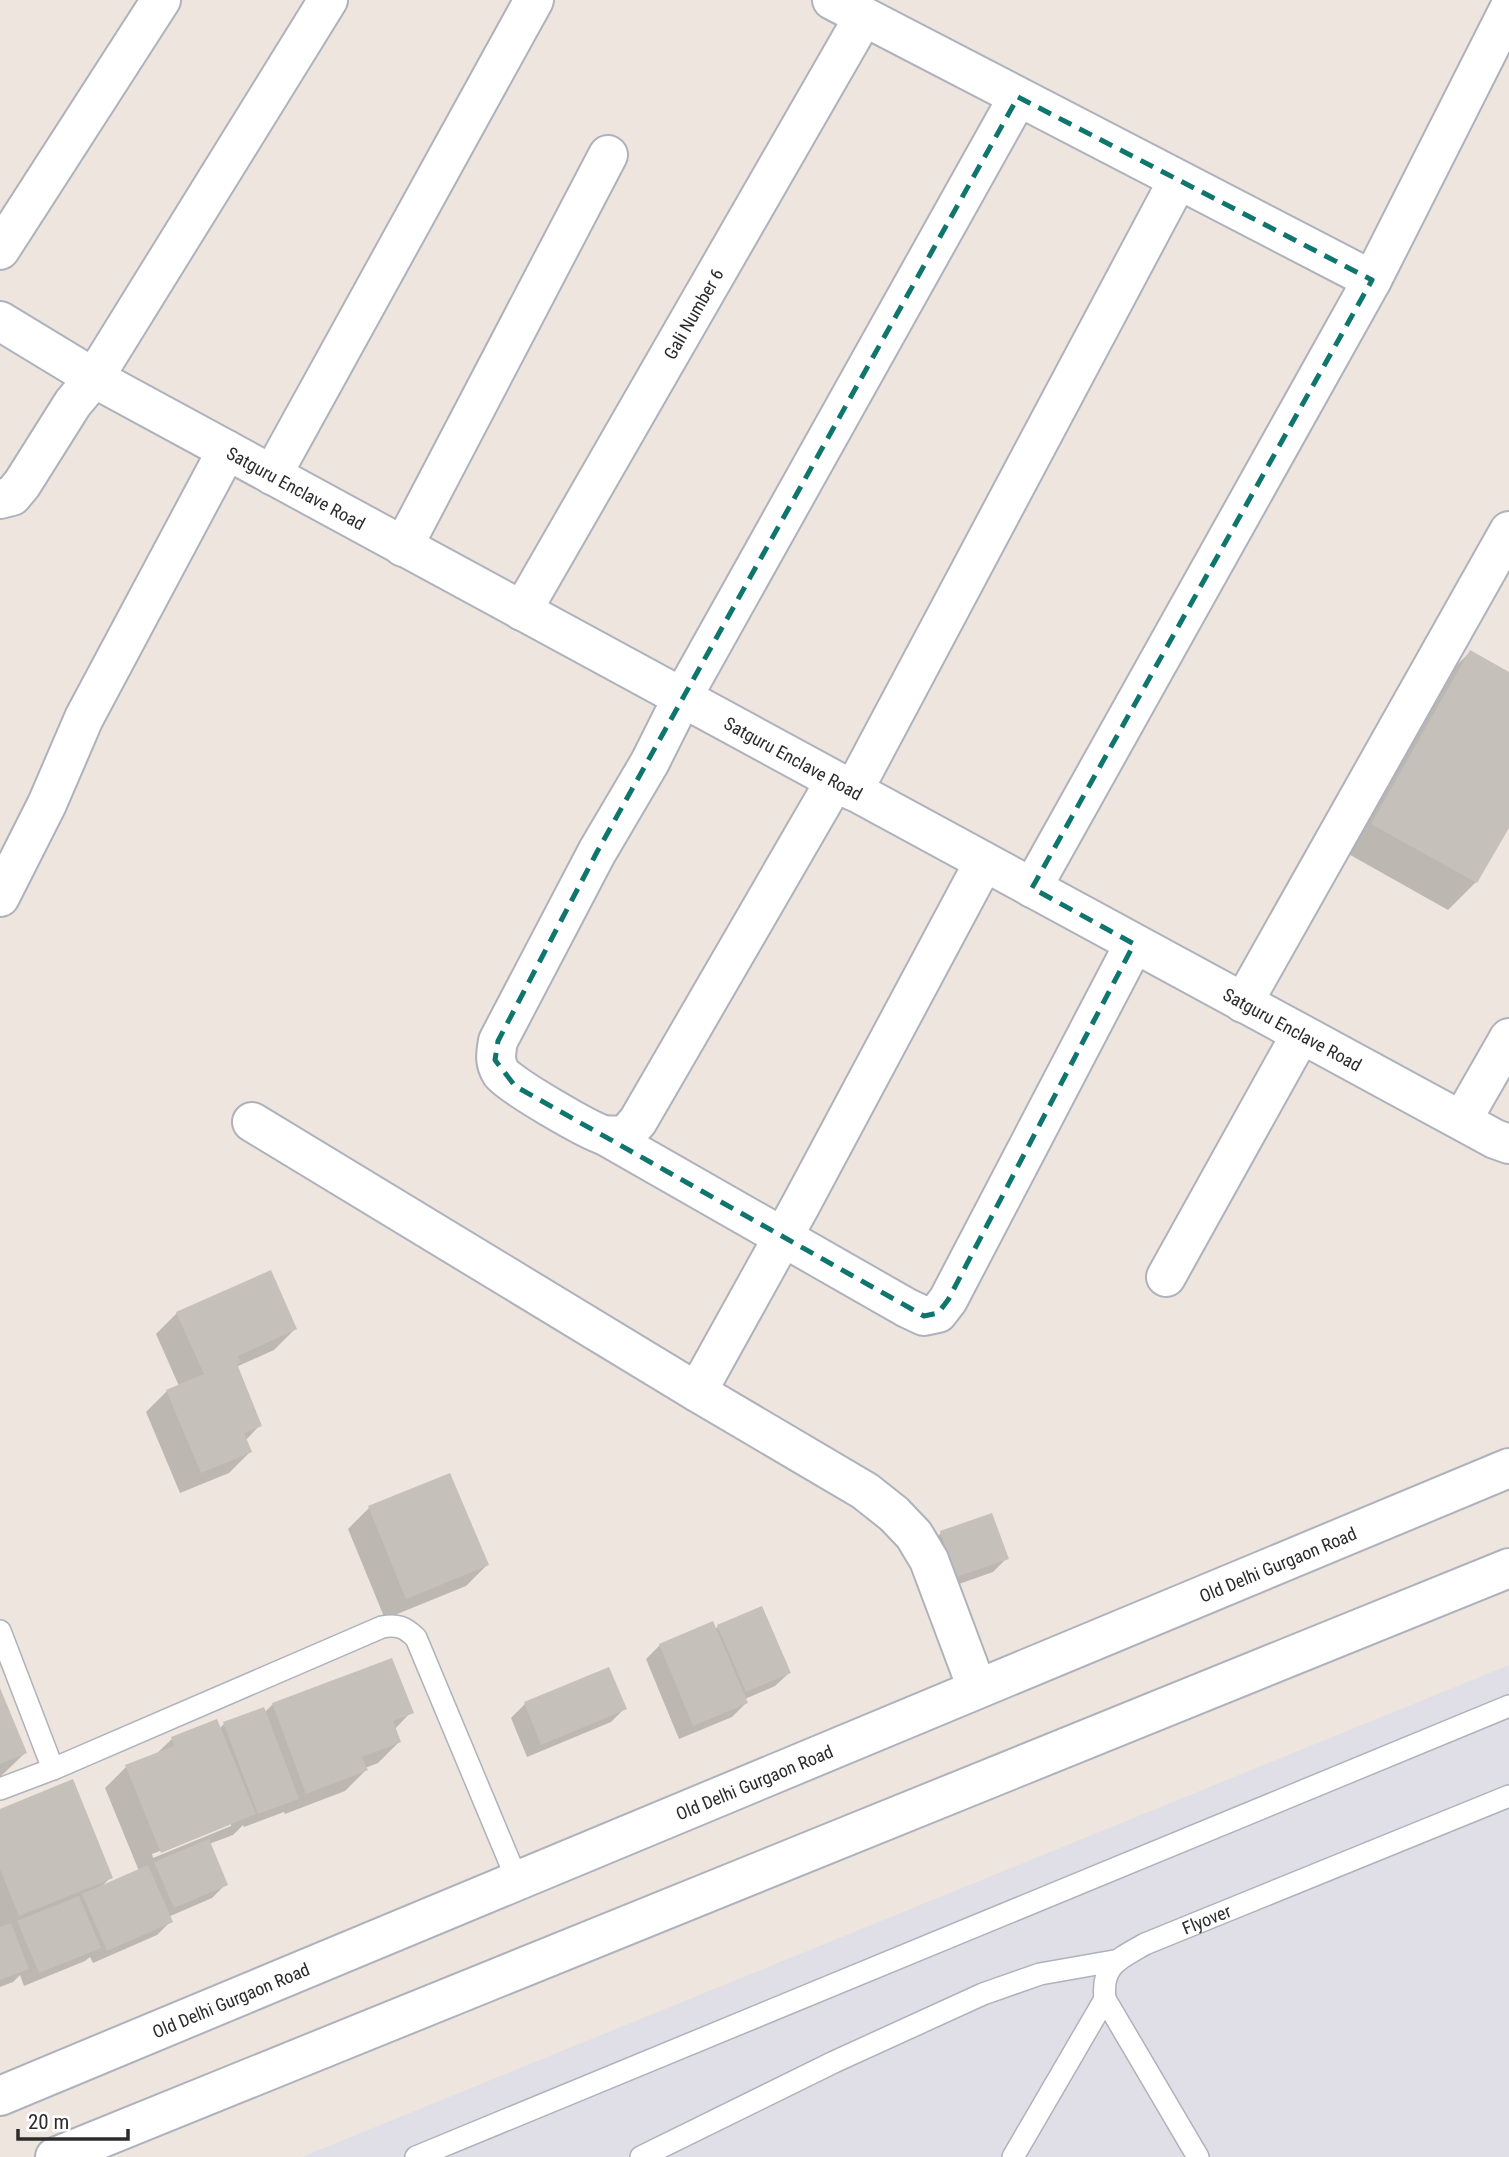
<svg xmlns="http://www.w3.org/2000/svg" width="1509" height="2157" font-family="'Roboto Condensed',sans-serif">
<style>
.industrial{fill:#e0dee6}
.shadow{fill:#0003;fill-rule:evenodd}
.building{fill:#c6c0ba}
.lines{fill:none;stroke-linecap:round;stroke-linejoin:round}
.lane-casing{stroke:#aeb2bc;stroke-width:24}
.street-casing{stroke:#aeb2bc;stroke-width:42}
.secondary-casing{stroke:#aeb2bc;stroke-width:42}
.lane{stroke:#fff;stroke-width:21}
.street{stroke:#fff;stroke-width:38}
.secondary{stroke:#fff;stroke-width:38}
.marked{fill:none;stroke:#0f766e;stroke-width:5;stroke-dasharray:14 9;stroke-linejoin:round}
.labels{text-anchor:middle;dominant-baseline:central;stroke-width:5;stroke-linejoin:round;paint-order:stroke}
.street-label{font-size:18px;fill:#2c2c2c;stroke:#fff}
</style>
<rect width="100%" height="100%" fill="#ede5de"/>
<polygon class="industrial" points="1509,1665 1509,2157 302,2157"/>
<g class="shadow">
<polygon points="1470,652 1509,674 1509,824 1476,882 1448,910 1345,852 1443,679"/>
<polygon points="177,1313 295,1329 274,1350 236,1367 260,1425 245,1441 250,1452 229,1473 180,1493 146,1412 167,1391 179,1386 156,1334"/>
<polygon points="449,1475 487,1565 466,1586 385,1619 348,1529 369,1508"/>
<polygon points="941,1533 1007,1558 993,1572 942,1590 927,1547"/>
<polygon points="712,1623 715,1630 718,1626 789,1673 775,1686 745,1699 746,1703 732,1717 679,1739 646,1659 660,1645"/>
<polygon points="0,1692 25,1753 0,1777"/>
<path d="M273 1704 411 1712 394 1730 399 1742 378 1763 365 1768 366 1770 345 1791 285 1814 284 1812 244 1827 243 1825 233 1835 209 1844 226 1884 212 1898 168 1917 171 1921 157 1935 93 1963 90 1957 85 1961 24 1986 20 1975 13 1982 0 1987V1811L111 1877 101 1887 139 1871 105 1788 126 1767 155 1755 172 1739 219 1729 224 1724 264 1713ZM231 1823V1826L153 1858 152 1854Z"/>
<polygon points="525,1704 625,1708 611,1722 527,1757 511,1718"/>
</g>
<g class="building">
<polygon points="1470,650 1509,672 1509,828 1477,883 1371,824"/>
<polygon points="271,1270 297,1329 238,1356 241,1362 237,1364 262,1426 244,1433 252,1452 201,1473 166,1390 204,1374 176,1312"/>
<polygon points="450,1473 489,1565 406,1599 368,1506"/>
<polygon points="992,1513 1009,1559 956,1577 940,1531"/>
<polygon points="762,1606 791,1673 746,1692 717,1625"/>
<polygon points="713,1621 748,1703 693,1726 659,1644"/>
<polygon points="392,1658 414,1713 393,1721 401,1742 362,1757 368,1770 306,1794 272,1703"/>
<polygon points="609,1667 627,1709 541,1745 524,1702"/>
<polygon points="0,1688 27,1753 0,1764"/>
<polygon points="264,1707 299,1799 258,1814 223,1722"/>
<polygon points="217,1719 256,1814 161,1853 125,1765 174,1746 171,1737"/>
<polygon points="73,1779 113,1878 19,1916 0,1869 0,1809"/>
<polygon points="209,1839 228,1885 174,1908 154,1862"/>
<polygon points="148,1865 173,1922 107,1951 82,1894"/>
<polygon points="79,1896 101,1948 39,1973 17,1921"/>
<polygon points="11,1923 29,1969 0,1980 0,1927"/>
</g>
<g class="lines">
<g class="lane-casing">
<g id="lane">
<polyline points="0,1631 53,1769"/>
<path d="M0 1789 53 1769 382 1627C397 1624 405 1627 416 1638L518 1882"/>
<polyline points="416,2157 1509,1706"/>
<polyline points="641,2157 834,2062 983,1994 1040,1974 1114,1961"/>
<polyline points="1013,2157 1105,1999"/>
<path id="s1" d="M1198 2157 1105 1999C1101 1965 1119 1959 1145 1944L1509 1796"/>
</g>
</g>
<g class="street-casing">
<g id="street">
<polyline points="832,0 1372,280"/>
<polyline points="0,250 161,0"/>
<path id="s2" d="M0 321 94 378 1495 1139 1509 1144"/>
<polyline points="272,475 534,0"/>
<polyline points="0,499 12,496 22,484 73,403 94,378 328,0"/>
<polyline points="403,547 608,155"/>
<path id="s3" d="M522 611 863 18"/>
<path d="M835 781 638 1121 626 1135C619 1135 611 1136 604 1135 589 1131 508 1084 501 1073 494 1062 496 1053 498 1041L597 852 650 762 682 698 1018 97"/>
<polyline points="853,791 1178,180"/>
<polyline points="1032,888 1372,280 1509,9"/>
<polyline points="0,897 47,804 84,718 227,450"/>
<polyline points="1243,1003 1509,531"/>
<polyline points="1462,1120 1509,1038"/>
<polyline points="252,1122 697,1392 865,1491 894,1514 914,1535 929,1560 977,1688"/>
<polyline points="604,1135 907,1308 924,1316 938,1313 948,1300 1134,944"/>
<polyline points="1166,1277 1301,1034"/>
<polyline points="697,1392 799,1208 984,862"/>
</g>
</g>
<g class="secondary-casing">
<g id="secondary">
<path id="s4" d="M0 2096 1509 1468"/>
<polyline points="55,2157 1509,1568"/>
</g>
</g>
<use href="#lane" class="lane"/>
<use href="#street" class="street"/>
<use href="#secondary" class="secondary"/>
</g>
<path class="marked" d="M1018 97 1372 280 1032 888 1134 944 948 1300 938 1313 924 1316 515 1086 495 1060 498 1041 597 852Z"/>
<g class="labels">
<g class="street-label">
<text stroke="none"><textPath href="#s3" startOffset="343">Gali Number 6</textPath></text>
<text stroke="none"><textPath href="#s2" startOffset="340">Satguru Enclave Road</textPath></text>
<text stroke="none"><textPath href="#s2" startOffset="906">Satguru Enclave Road</textPath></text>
<text stroke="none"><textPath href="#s2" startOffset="1474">Satguru Enclave Road</textPath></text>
<text stroke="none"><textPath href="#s4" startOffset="1384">Old Delhi Gurgaon Road</textPath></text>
<text stroke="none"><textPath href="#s4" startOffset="817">Old Delhi Gurgaon Road</textPath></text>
<text stroke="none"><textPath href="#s1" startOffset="324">Flyover</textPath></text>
<text stroke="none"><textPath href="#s4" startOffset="250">Old Delhi Gurgaon Road</textPath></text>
</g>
</g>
<path d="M18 2129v10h110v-10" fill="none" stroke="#2c2c2c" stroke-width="3.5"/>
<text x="28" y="2129" font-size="21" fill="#2c2c2c" stroke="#ffffff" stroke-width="5" paint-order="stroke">20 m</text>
</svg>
